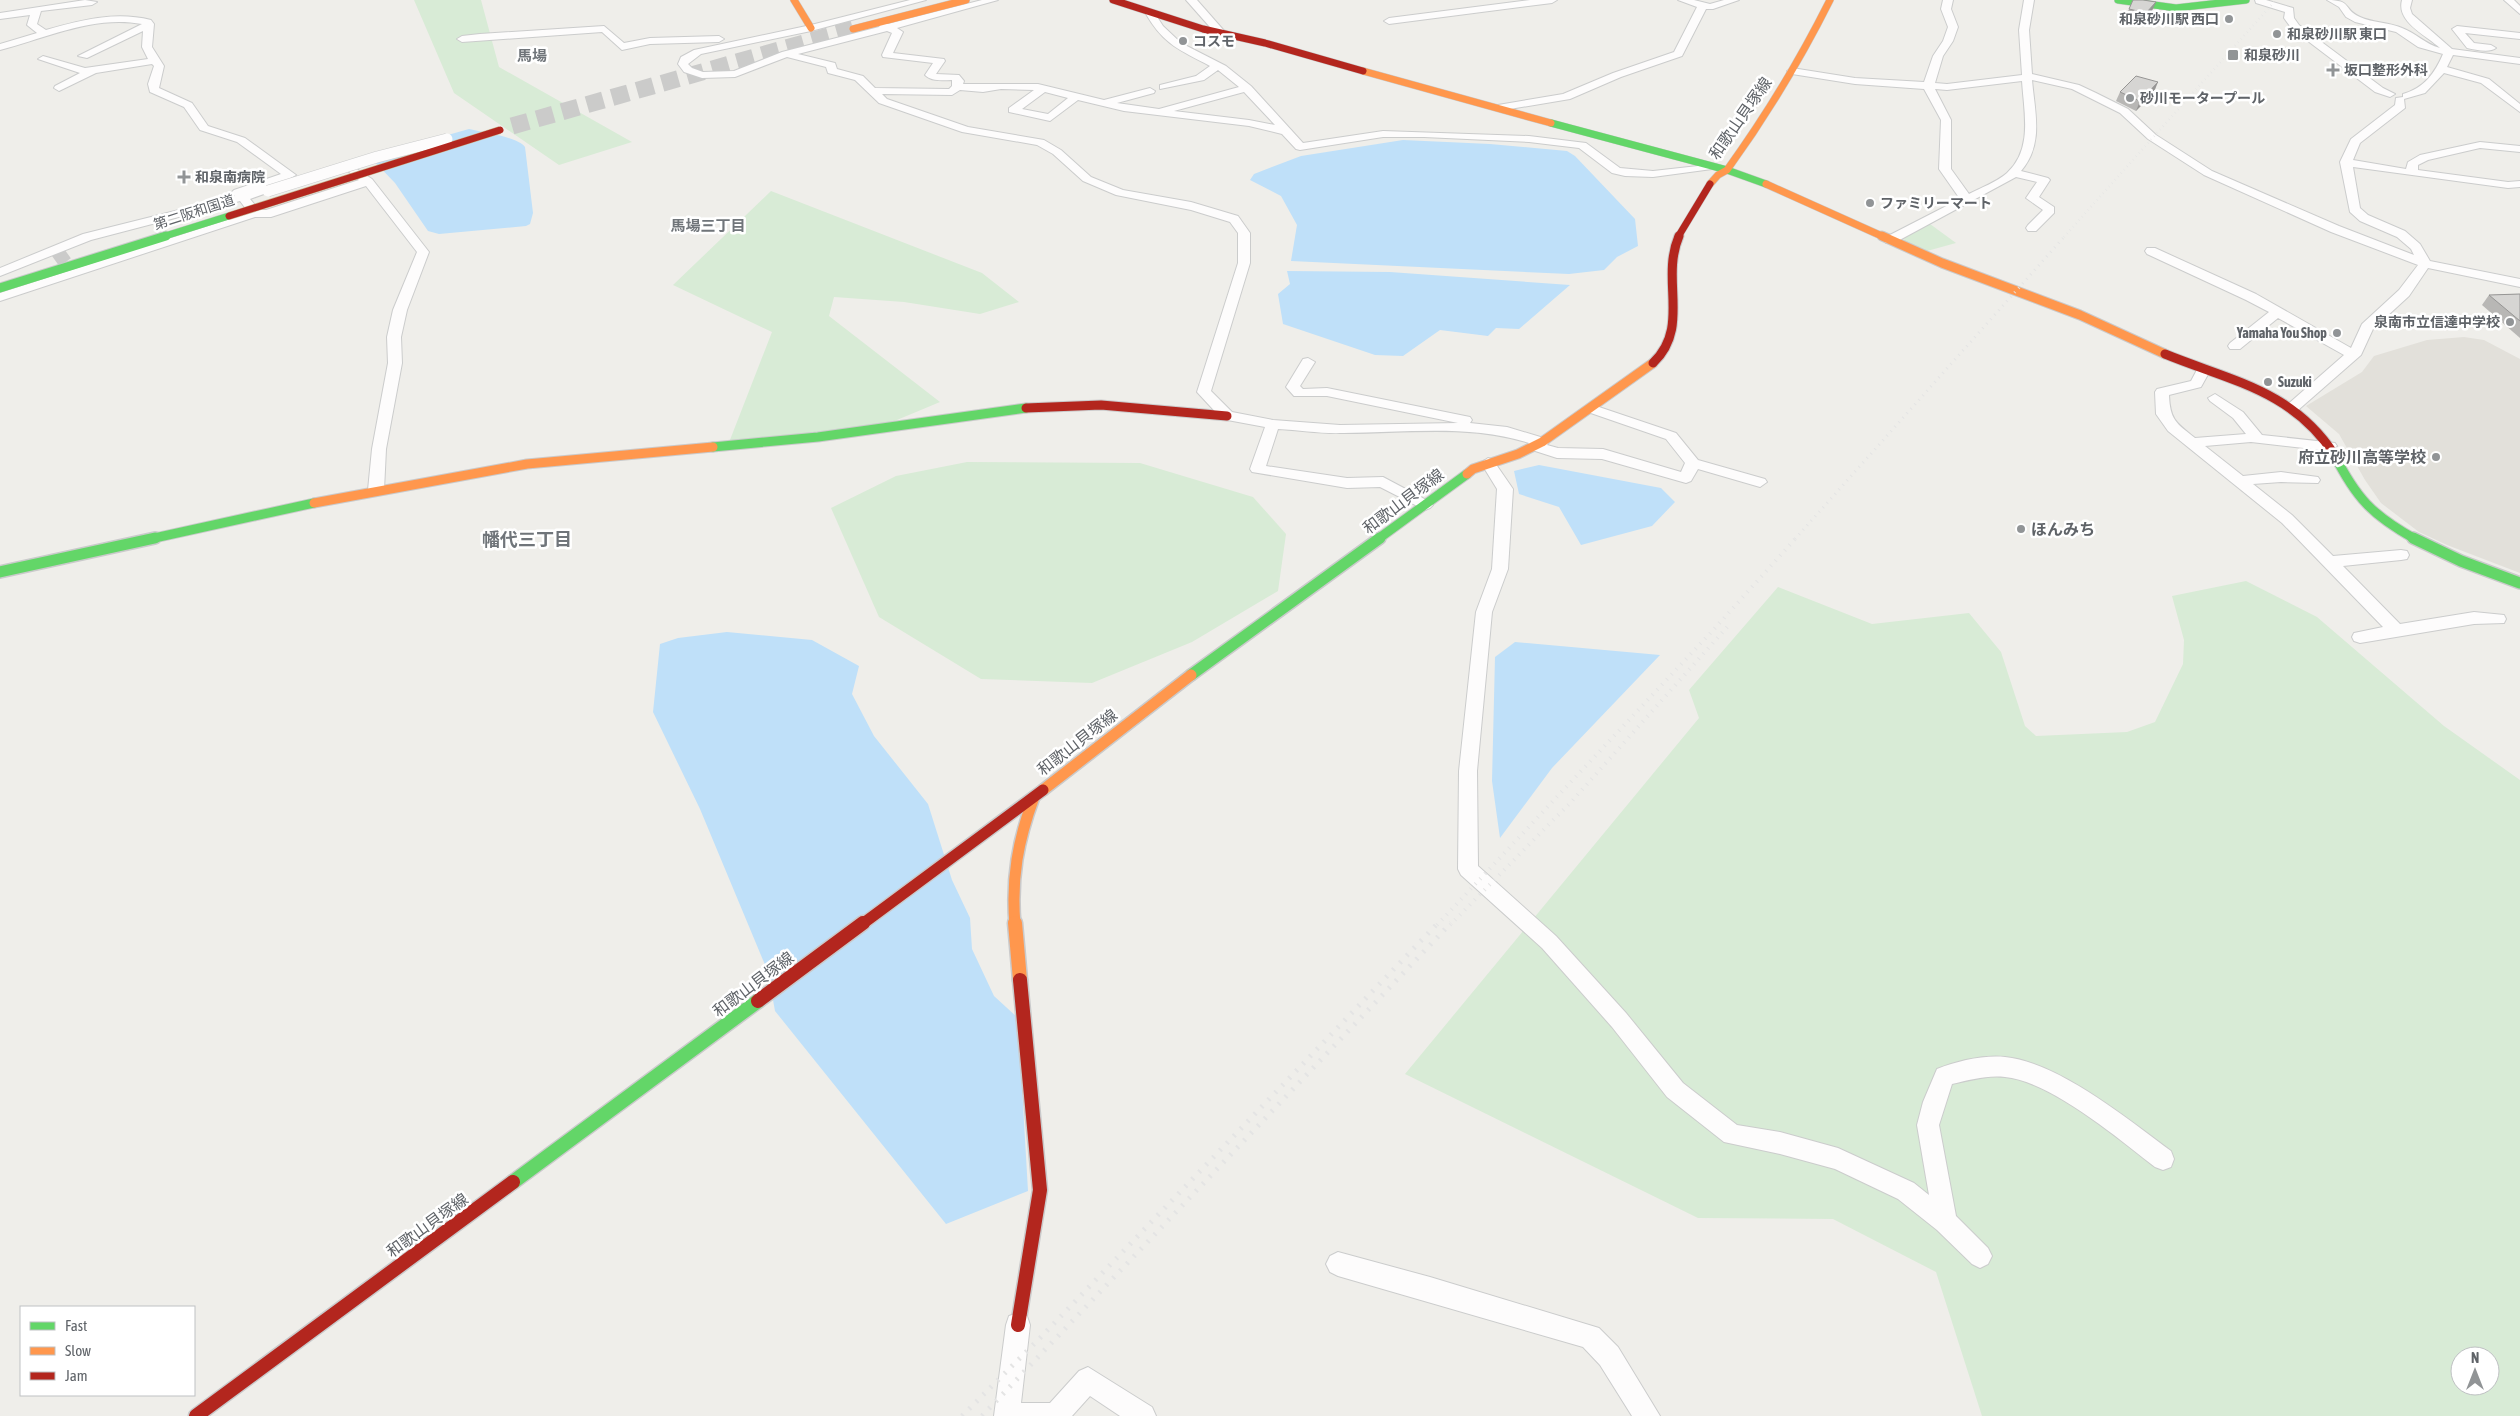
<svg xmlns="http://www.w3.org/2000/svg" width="2520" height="1416" font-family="'Asap Condensed','Noto Sans JP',sans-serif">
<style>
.education{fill:#e2e0da}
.green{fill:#d8ebd6;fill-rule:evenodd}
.water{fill:#bfe0f9}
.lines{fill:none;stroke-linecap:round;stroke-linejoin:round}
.street-tunnel{stroke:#cbcbca;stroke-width:14;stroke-dasharray:14 7;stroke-linecap:butt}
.highway-tunnel{stroke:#cbcbca;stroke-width:17;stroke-dasharray:17 9;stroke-linecap:butt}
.street-casing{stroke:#cbcccc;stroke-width:2}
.fast-far3-casing{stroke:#cacacb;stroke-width:8}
.fast-far2-casing{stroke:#cacacb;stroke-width:11}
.fast-far1-casing{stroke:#cacacb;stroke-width:14}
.fast-casing{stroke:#cacacb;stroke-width:17}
.slow-far3-casing{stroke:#cacacb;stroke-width:8}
.slow-far2-casing{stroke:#cacacb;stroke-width:11}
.slow-far1-casing{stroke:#cacacb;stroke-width:14}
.slow-casing{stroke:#cacacb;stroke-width:17}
.jam-far3-casing{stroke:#cacacb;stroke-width:8}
.jam-far2-casing{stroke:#cacacb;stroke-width:11}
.jam-far1-casing{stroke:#cacacb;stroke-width:14}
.jam-casing{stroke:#cacacb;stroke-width:17}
.street{fill:#fdfcfc;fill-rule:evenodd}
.fast-far3{stroke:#63d668;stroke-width:7}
.fast-far2{stroke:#63d668;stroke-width:9}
.fast-far1{stroke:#63d668;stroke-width:11}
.fast{stroke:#63d668;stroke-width:14}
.slow-far3{stroke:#ff974d;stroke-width:7}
.slow-far2{stroke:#ff974d;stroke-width:9}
.slow-far1{stroke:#ff974d;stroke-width:11}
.slow{stroke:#ff974d;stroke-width:14}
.jam-far3{stroke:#b3261e;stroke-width:7}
.jam-far2{stroke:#b3261e;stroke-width:9}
.jam-far1{stroke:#b3261e;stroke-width:11}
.jam{stroke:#b3261e;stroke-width:14}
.rail-far3{stroke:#e4e4e4;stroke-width:2.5;stroke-dasharray:0.5 4;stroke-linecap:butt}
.rail-far2{stroke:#e4e4e4;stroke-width:3;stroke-dasharray:1 5;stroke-linecap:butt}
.rail-far1{stroke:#e4e4e4;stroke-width:4;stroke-dasharray:1 6;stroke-linecap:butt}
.rail{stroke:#e4e4e4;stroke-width:5;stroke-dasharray:2 8;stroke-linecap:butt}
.street-bridge-casing{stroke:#cbcccc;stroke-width:12;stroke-linecap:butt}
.jam-bridge-casing{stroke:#c8b996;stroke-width:8;stroke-linecap:butt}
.street-bridge{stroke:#fdfcfc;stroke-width:11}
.jam-bridge{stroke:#b3261e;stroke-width:7}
.wall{fill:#b8b7b5}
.shaded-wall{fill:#969594}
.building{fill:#d6d5d3;stroke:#969594}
.poi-dot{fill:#919496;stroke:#fff;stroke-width:2}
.labels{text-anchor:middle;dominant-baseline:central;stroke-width:5;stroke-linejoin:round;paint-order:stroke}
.far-poi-label{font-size:14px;font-weight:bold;fill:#5f6368;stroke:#fff;text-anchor:start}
.far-street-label{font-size:14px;fill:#5f6368;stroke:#fff}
.far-neighbourhood-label{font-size:15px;font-weight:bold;fill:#70757a;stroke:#fff}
.street-label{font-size:16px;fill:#5f6368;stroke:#fff}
.poi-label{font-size:16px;font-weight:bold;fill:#5f6368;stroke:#fff;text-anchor:end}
.neighbourhood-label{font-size:18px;font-weight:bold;fill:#70757a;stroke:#fff}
</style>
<rect width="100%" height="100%" fill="#efeeea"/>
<polygon class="education" points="2464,337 2484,340 2520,359 2520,573 2447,545 2419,532 2381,503 2365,480 2339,434 2306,406 2362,372 2374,356 2427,340"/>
<g class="green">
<polygon points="414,0 481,0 499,67 632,142 559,165 454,93"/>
<polygon points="771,191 982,273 1019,302 980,314 904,302 834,297 829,316 940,402 873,430 728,445 772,332 673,285"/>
<polygon points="1930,224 1956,243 1927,251 1905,241 1903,237"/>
<polygon points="967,462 1140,463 1253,497 1286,534 1278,591 1192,642 1092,683 981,679 879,617 831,508 896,476"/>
<path d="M2246 581 2317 617 2444 726 2520 780V1416H1982L1936 1272 1833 1219 1698 1218 1405 1074 1699 718 1689 690 1778 587 1872 624 1969 613 2001 652 2025 726 2036 736 2127 732 2155 722 2183 664 2184 640 2172 596ZM2460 1356H2490V1386H2460Z"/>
</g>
<g class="water">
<path d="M469 129C482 132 518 137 525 147L533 213 530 224 526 226 439 234 428 231 395 183 370 157Z"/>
<polygon points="1403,140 1490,144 1567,151 1575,156 1635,219 1638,246 1617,257 1604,270 1569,274 1291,261 1297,225 1281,196 1250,180 1254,174 1301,156"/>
<polygon points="1287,271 1390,272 1570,285 1519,329 1496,328 1488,336 1440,330 1403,356 1375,355 1283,324 1278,294 1290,284"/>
<polygon points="1539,465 1661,488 1675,502 1652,526 1581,545 1559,507 1519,494 1514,471"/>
<polygon points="727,632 812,640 859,666 852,694 874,736 928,804 952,880 970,918 972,949 994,996 1018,1018 1028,1191 946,1224 775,1011 768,972 700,809 653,712 660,644 678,638"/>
<polygon points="1515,642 1660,655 1552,768 1500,838 1492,781 1495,657"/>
</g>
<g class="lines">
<polyline class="street-tunnel" points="57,251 70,269"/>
<polyline class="highway-tunnel" points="512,126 853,29"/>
<g class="street-casing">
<g id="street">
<path d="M85 0 97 2 92 5 41 11 37 24 46 30C81 20 115 11 151 20L154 24 152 47 164 66 159 88 192 103 208 126 245 138 296 175 287 180 291 183 289 185 250 199 259 210H266L359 180 343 167 349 164 372 179 429 252 407 310 401 337 402 363 386 449 384 490 381 493 376 495 368 490 372 449 388 363 387 337 393 310 417 252 366 186 271 217H255L0 301V293L249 213 240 201 91 240 0 276V268L83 234 235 196 232 192 234 190 281 174 237 142 200 130 184 107 150 92 148 84 154 66 152 64 96 73 59 91 54 88 55 86 80 73 38 59 43 56 85 68 148 59 142 47 143 31 87 58 78 56 142 24C93 15 46 38 0 50V44L37 33 27 25 30 15 0 19V13Z"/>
<path d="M910 0H926L811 31 701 54 688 64 692 68 703 72 734 71 782 52 879 27 881 24H888L982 0H998L897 28 903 32 893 53 944 59 945 61 936 74 959 75 964 81 963 84H1038L1104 100 1150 88 1155 91 1154 93 1117 103 1159 109 1239 87 1218 70 1204 80 1160 89V85L1196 76 1210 66C1180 50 1164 45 1146 14L1151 11 1154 12 1163 26 1181 43 1226 66 1251 86 1303 143 1383 131 1529 136 1586 143 1620 168 1653 171 1716 164 1718 166 1712 169 1653 177 1625 176 1612 173 1579 148 1529 142 1424 137H1383L1300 150 1296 149 1282 134 1249 126 1124 111 1078 100 1050 121 1009 112V108L1034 90 1001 89 983 92 960 90 952 95 882 94 887 99 968 127 1044 140 1061 150 1091 177 1123 190 1191 202 1238 216 1250 233V263L1211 391 1232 412 1273 420 1340 425 1458 423 1327 396H1294L1286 387 1303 359 1308 358 1315 362 1300 386 1303 389 1327 388 1465 416 1470 417 1472 420 1470 423 1507 427 1547 439 1549 442 1547 445 1558 448 1603 449 1681 472 1685 463 1666 439 1585 411 1583 408 1590 404 1676 433 1698 460 1765 479 1767 482 1760 487 1698 469 1691 481 1686 483 1602 459 1557 458 1529 449 1527 446 1529 443C1470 424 1405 433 1343 433 1322 434 1300 430 1278 429L1266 466 1347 478 1383 477 1430 502 1433 505 1430 508 1425 510 1380 487 1347 488 1252 472 1250 469 1265 427 1222 419 1197 392 1238 263V233L1230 222 1191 210 1116 195 1083 181 1053 154 1037 145 962 132 879 103 855 80 828 73 826 67 787 57 735 77 702 78 684 72 678 64 681 57 694 50 811 25ZM887 31 892 33 882 55 883 57 933 63 925 75C932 82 943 80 952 80V86L949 89 875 88 863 76 837 69 835 63 798 54ZM1045 92 1068 98 1048 114 1022 109ZM1244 92 1275 125 1249 120 1174 111Z"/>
<polygon points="1186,0 1197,0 1226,33 1225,35 1217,35"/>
<polygon points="1530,0 1557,0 1552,3 1389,24 1384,21 1389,18"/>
<polygon points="1678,0 1694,0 1710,4 1724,0 1739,0 1713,9 1706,9 1682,56 1621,77 1570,99 1498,111 1493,108 1498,105 1563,94 1613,73 1674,52 1697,7"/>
<path d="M1943 0H1953L1951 9 1958 27 1953 41 1943 56 1935 83 1947 84 2022 75 2019 30 2024 0H2034L2029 30 2032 74 2079 85 2096 93 2128 109 2156 135 2212 171 2339 226 2414 255 2411 249 2397 237 2360 221 2350 212 2340 162 2351 139 2395 105 2396 98 2403 97V94C2424 88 2435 73 2443 54L2418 47 2396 32 2355 22 2346 17 2339 7 2327 0C2353 0 2342 9 2360 17 2373 23 2388 22 2402 28 2416 33 2425 44 2440 48 2426 35 2396 22 2402 0H2412L2410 8 2412 14 2452 49 2520 58V64L2453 55 2447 67 2489 79 2520 104V112L2481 83 2444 73 2425 93 2404 99 2405 108 2360 143 2353 160 2406 169 2408 162 2420 155 2480 142 2520 146V152L2480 148 2428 160 2418 165V170L2508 182 2520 181V187L2508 188 2353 167 2360 208 2368 215 2405 231 2420 244 2430 261 2520 279V287L2428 268 2409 296 2373 329 2361 355 2297 411H2287L2285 408 2287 405 2344 355 2278 318 2240 349H2230L2228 346 2230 343 2269 312 2246 300 2147 254 2145 251 2147 248H2155L2256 294 2351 348 2362 324 2399 290 2418 265 2331 232 2204 175 2148 139 2120 113 2072 89 2032 80C2035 114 2044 144 2021 171L2048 178 2050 180 2039 197 2054 207V213L2036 231H2028L2026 228 2028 225 2043 210 2026 198 2037 182 2016 177 1894 243H1886L1884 240 1886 237 1960 199 1939 169 1941 120 1924 89 1855 84 1792 74 1787 71 1792 68 1855 78 1924 82 1933 56 1943 41 1948 27 1941 9ZM2022 81C2024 113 2033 149 2007 173 1997 182 1980 188 1969 194L1951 169V120L1935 89 1947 90Z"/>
<polygon points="2255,0 2266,0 2293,8 2294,18 2299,25 2383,88 2395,94 2390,97 2375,92 2292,29 2284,18 2285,12 2256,3"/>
<polygon points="2504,0 2514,0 2520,6 2520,14"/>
<polygon points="604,26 624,43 650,38 719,36 724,39 719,42 650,44 622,50 602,32 462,42 457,39 462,36 480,34"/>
<path d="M2457 26 2520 33V39L2465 33 2474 43 2491 45 2496 48C2490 53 2476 50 2467 48L2452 29Z"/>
<path d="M2204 365 2211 369 2201 387 2169 395C2170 420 2176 423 2195 438L2246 434 2233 418 2210 401 2208 398 2215 394 2243 412 2262 435 2335 443 2337 446 2330 451 2251 442 2205 446 2243 476 2281 472 2318 477 2320 480 2318 483 2281 482 2253 484 2292 515 2333 556 2401 550 2407 551 2409 555 2407 559 2401 560 2343 566 2400 624 2474 612 2504 615 2506 619 2504 623 2474 624 2360 643 2354 641 2352 637 2354 633 2383 627 2282 523 2168 431 2156 414 2155 392 2157 389 2191 381 2199 366Z"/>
<path d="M1488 458 1493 460 1513 489 1508 569 1492 612 1477 771 1478 866 1556 936 1626 1013 1683 1083 1737 1125 1780 1132 1838 1148 1914 1183 1929 1195 1917 1125 1923 1102 1937 1069C1958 1061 1983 1055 2005 1057 2058 1062 2129 1120 2171 1151L2174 1159 2171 1167 2163 1170 2155 1167C2119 1139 2050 1081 2005 1077 1987 1075 1970 1080 1952 1084L1939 1125 1956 1216 1988 1248 1992 1256 1988 1264 1980 1268 1972 1264 1937 1230 1898 1199 1835 1169 1780 1154 1724 1142 1667 1097 1612 1027 1542 948 1461 875 1458 869 1459 771 1476 612 1492 569 1497 489 1481 463Z"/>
<polygon points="1338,1252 1430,1277 1599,1328 1618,1347 1660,1416 1632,1416 1600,1365 1583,1347 1338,1276 1330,1272 1326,1264 1330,1256"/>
<polygon points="1018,1313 1027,1316 1030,1325 1021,1403 1050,1403 1079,1371 1088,1367 1152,1407 1156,1416 1120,1416 1090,1396 1072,1416 994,1416 1006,1325 1009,1316"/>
</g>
</g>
<g class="fast-far3-casing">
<g id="fast-far3">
<polyline points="2118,0 2176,8 2246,0"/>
<polyline points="1551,123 1727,170 1766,184"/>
<polyline points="162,237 229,216"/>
</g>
</g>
<g class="fast-far2-casing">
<g id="fast-far2">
<polyline points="0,288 166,236"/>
<polyline points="713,447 818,437 1026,408"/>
<path d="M2334 454C2356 498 2372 515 2415 539"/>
<polyline points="150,539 314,503"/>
<polyline points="1378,539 1467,474"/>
</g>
</g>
<g class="fast-far1-casing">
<g id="fast-far1">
<polyline points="2413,538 2461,561 2520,583"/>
<polyline points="0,572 155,538"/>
<polyline points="1191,675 1380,538"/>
</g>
</g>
<g class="fast-casing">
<polyline id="fast" points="513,1182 758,1001"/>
</g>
<g class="slow-far3-casing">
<g id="slow-far3">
<polyline points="794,0 811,28"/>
<polyline points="853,29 966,0"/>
<polyline points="1363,71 1551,123"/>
<path d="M1710 184 1718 175 1727 170C1766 116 1800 60 1830 0"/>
<polyline points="1766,184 1884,237"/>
</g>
</g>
<g class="slow-far2-casing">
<g id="slow-far2">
<polyline points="1882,236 1942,263 2080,315 2165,354"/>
<polyline points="1467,474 1473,469 1518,454 1542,442 1653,363"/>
<polyline points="314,503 527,464 713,447"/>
</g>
</g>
<g class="slow-far1-casing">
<g id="slow-far1">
<polyline points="1043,790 1191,675"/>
<path d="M1015 925C1011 878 1018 840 1034 797"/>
</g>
</g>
<g class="slow-casing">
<polyline id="slow" points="1015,923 1020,980"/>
</g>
<g class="jam-far3-casing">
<g id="jam-far3">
<polyline points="1113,0 1203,29 1265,43 1363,71"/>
<polyline points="1678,237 1710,184"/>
</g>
</g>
<g class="jam-far2-casing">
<g id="jam-far2">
<path d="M2165 354C2231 381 2292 390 2334 454"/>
<path d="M1653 363C1691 327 1660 280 1679 236"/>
<polyline points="1026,408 1101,405 1227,416"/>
</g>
</g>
<g class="jam-far1-casing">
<polyline id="jam-far1" points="861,925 1043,790"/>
</g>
<g class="jam-casing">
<g id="jam">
<polyline points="758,1001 863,923"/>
<polyline points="1018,1325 1040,1190 1020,980"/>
<polyline points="196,1416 513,1182"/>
</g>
</g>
<use href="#street" class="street"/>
<use href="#fast-far3" class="fast-far3"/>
<use href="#fast-far2" class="fast-far2"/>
<use href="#fast-far1" class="fast-far1"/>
<use href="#fast" class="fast"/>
<use href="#slow-far3" class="slow-far3"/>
<use href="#slow-far2" class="slow-far2"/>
<use href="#slow-far1" class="slow-far1"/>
<use href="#slow" class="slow"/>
<use href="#jam-far3" class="jam-far3"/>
<use href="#jam-far2" class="jam-far2"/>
<use href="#jam-far1" class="jam-far1"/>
<use href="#jam" class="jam"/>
<polyline class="rail-far3" points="2064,237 2276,0"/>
<polyline class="rail-far2" points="1795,539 2065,236"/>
<g class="rail-far1">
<polyline points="1437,925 1716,627 1796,538"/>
<polyline points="1450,925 1572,801 1729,625"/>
</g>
<g class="rail">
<polyline points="962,1416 1041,1337 1438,923"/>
<polyline points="982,1416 1451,923"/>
</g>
<g class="street-bridge-casing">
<polyline id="street-bridge" points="268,191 377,157 447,139"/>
</g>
<g class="jam-bridge-casing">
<polyline id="jam-bridge" points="229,216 500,130"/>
</g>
<use href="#street-bridge" class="street-bridge"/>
<use href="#jam-bridge" class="jam-bridge"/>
</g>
<g class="wall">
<polygon points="2133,0 2152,11 2142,22 2125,18"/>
<polygon points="2120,92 2154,92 2136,111 2116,101"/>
<polygon points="2520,294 2520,338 2482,305 2489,295"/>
</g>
<g class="shaded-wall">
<polygon points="2156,2 2152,11 2142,22 2146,13"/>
<polygon points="2158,82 2154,92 2136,111 2140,101"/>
</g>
<g class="building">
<polygon points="2133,0 2143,0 2156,2 2146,13 2129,9"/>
<polygon points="2136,76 2158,82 2140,101 2120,92"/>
<polygon points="2520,294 2520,321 2489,295"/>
</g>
<g class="poi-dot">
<circle cx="2229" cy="19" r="5"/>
<circle cx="2277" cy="34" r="5"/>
<circle cx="1183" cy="41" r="5"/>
<rect x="2227" y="49" width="12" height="12" rx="2.5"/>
<path d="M2330.5 62.5h5v5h5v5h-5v5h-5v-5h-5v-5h5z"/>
<circle cx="2130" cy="98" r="5"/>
<path d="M181.5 169.5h5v5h5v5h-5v5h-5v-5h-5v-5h5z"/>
<circle cx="1870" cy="203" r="5"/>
<circle cx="2510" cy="322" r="5"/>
<circle cx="2337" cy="333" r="5"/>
<circle cx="2268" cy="382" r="5"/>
<circle cx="2436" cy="457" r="5"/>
<circle cx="2021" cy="529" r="5"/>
</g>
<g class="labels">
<g class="far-poi-label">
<text x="2219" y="19" text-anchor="end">和泉砂川駅 西口</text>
<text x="2287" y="34">和泉砂川駅 東口</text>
<text x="1193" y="41">コスモ</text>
<text x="2244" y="55">和泉砂川</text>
<text x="2344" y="70">坂口整形外科</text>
<text x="2140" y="98">砂川モータープール</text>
<text x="195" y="177">和泉南病院</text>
<text x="1880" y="203">ファミリーマート</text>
<text x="2500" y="322" text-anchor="end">泉南市立信達中学校</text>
<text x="2327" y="333" text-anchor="end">Yamaha You Shop</text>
<text x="2278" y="382">Suzuki</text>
</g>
<g class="far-street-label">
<text transform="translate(194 212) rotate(-18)">第二阪和国道</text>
</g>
<g class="far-neighbourhood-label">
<text x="532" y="55">馬場</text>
<text x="708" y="225">馬場三丁目</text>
</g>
<g class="street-label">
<text transform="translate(1740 118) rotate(-55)">和歌山貝塚線</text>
<text transform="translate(1403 501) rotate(-37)">和歌山貝塚線</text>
<text transform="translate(1077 742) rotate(-38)">和歌山貝塚線</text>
<text transform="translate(753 984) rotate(-37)">和歌山貝塚線</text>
<text transform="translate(427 1225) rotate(-36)">和歌山貝塚線</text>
</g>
<g class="poi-label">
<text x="2426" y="457">府立砂川高等学校</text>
<text x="2031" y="529" text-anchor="start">ほんみち</text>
</g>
<g class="neighbourhood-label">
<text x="527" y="539">幡代三丁目</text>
</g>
</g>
<rect x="20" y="1306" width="175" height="90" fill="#ffffff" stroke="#bfc1c3"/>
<rect x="30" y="1322" width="25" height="8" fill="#63d668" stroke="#bfc1c3"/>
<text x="65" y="1331" font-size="15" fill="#5f6368">Fast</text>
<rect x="30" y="1347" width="25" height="8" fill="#ff974d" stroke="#bfc1c3"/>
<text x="65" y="1356" font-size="15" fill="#5f6368">Slow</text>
<rect x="30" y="1372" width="25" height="8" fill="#b3261e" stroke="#bfc1c3"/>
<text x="65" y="1381" font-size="15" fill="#5f6368">Jam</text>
<g transform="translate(2475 1371)"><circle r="24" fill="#ffffff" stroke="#bfc1c3"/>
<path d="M0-4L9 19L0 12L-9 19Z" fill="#919496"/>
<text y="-8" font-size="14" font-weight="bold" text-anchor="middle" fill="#5f6368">N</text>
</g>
</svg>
